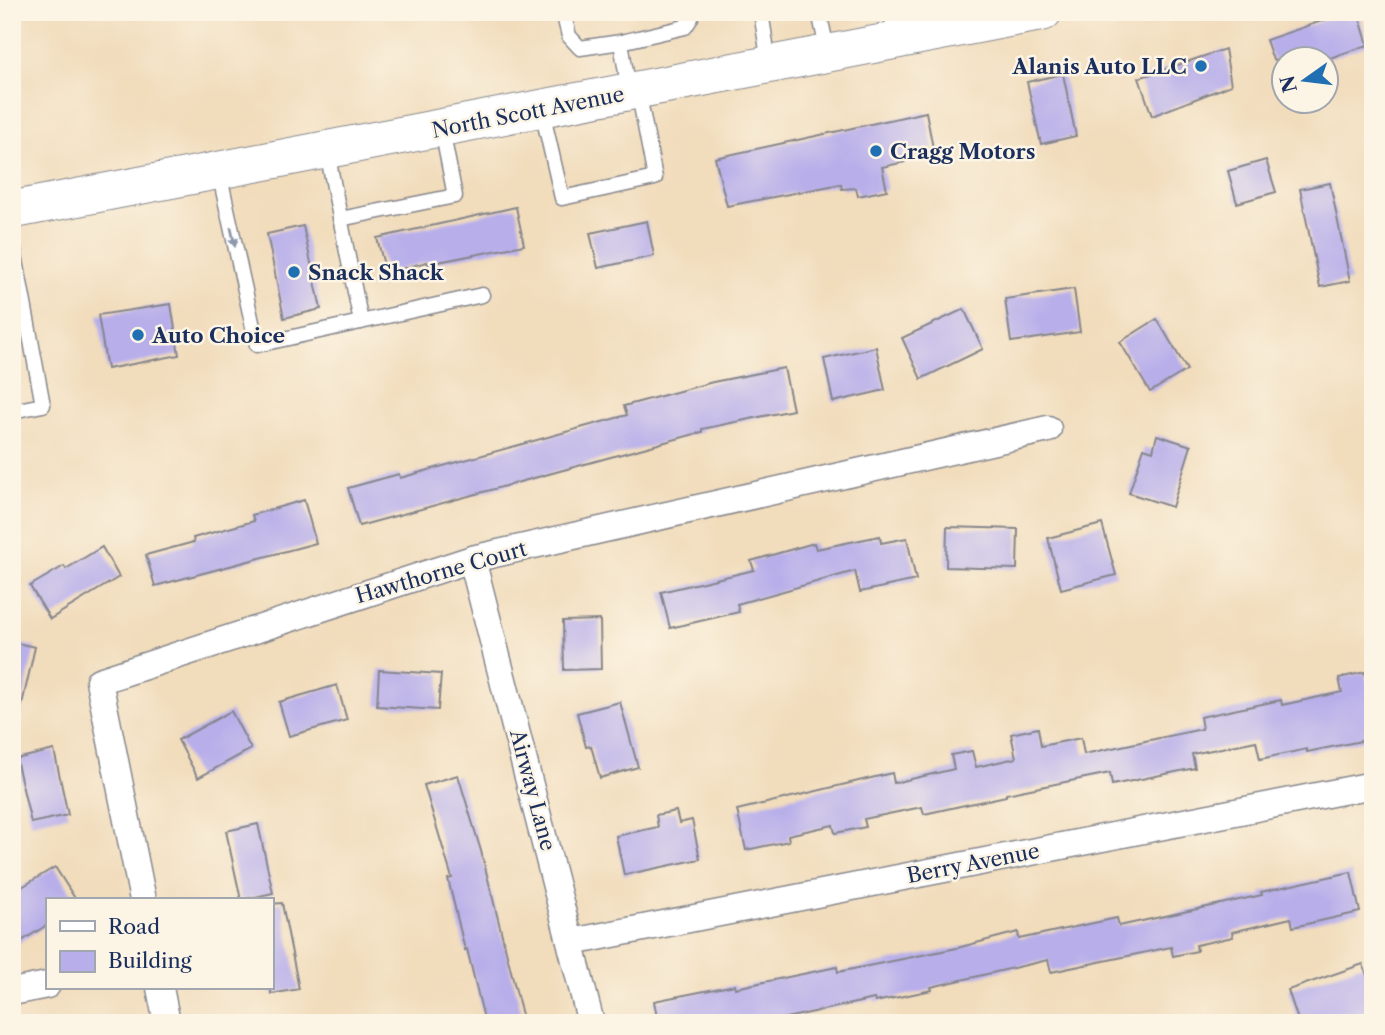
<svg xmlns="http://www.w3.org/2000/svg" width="1385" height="1035" font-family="'Libre Caslon Text',serif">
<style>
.building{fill:#b8afea}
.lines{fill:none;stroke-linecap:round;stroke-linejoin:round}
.service-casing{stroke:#86868c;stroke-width:17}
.minor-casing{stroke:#86868c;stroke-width:29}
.secondary-casing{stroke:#86868c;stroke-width:39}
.service{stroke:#fff;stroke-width:14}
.minor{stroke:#fff;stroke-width:26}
.secondary{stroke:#fff;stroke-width:37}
.oneway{fill:#8d97ae}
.poi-dot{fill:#1f6fb2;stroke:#fcf5e5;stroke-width:2.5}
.labels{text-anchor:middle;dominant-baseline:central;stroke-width:5;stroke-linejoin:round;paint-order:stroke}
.poi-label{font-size:21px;font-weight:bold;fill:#1b2f5e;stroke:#fcf5e5;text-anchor:start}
.street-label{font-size:21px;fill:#1b2f5e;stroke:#fcf5e5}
</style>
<rect width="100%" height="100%" fill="#fcf5e5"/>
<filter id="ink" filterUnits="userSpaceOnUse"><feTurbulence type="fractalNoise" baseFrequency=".0143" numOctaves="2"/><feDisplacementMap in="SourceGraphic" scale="14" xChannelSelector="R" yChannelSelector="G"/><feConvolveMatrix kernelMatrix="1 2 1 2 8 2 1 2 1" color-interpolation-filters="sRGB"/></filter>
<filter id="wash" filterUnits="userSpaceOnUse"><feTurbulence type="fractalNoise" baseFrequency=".00686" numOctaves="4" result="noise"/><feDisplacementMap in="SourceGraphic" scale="28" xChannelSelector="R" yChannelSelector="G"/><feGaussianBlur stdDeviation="1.57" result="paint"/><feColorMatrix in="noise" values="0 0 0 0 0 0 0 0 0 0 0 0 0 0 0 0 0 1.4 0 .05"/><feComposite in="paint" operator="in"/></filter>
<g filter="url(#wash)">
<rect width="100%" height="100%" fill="#f1dcbb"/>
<g id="blocks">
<g class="building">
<polygon points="1348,12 1358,12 1368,45 1324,60 1273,60 1266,40"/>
<polygon points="1225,49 1231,85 1152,116 1139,78"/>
<polygon points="1063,74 1076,136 1041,144 1027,82"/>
<polygon points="926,112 933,148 904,155 905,162 882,167 887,190 858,196 856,188 842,189 841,184 727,206 715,158"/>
<polygon points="1266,160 1276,192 1237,203 1228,171"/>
<polygon points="1330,183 1350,281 1320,287 1300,189"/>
<polygon points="516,207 524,245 428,264 427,262 386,273 377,238"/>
<polygon points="647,221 654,256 598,268 590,233"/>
<polygon points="303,226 321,309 284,318 267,234"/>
<polygon points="1074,289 1080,332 1011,342 1005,299"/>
<polygon points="171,304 179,355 107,369 98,315"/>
<polygon points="964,309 983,349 921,379 902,338"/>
<polygon points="1157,319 1187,370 1150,392 1120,342"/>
<polygon points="876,347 885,390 833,402 824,359"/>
<polygon points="784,368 793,410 702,429 702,432 359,526 348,488 399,474 400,478 627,415 624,406 713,382"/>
<polygon points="1157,435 1191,446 1172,507 1129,493 1144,448 1153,451"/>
<polygon points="304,500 316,543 155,586 146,555 194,542 193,538 254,521 252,515"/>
<polygon points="1102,524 1116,575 1061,589 1048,538"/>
<polygon points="947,527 1018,529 1017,569 946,567"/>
<polygon points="880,536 881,543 907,538 916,580 860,592 855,571 737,604 739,612 670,628 661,592 754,570 751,561 814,543 816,549"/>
<polygon points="102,547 119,577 50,619 30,586 64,566 66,569"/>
<polygon points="600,620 601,669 564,670 563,621"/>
<polygon points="12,642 35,647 21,709 12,708"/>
<polygon points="379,670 441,674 438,710 377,706"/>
<polygon points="1365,672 1373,708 1373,731 1365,733 1366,740 1307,752 1307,749 1260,759 1256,741 1192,754 1195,768 1112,785 1110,773 1006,794 1006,796 924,814 922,807 864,819 866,827 835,833 833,825 788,835 789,841 746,850 737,810 892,773 894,783 954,769 951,755 972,751 976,767 1016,758 1011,734 1038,728 1041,746 1081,738 1084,754 1202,729 1200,717 1281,700 1282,705 1342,692 1339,678"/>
<polygon points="337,685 347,720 289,736 279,702"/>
<polygon points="620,702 638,767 600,778 591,746 586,747 577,713"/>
<polygon points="231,711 251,749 198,778 178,740"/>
<polygon points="54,750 68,815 31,823 16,759"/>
<polygon points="458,775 481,851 524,1023 485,1023 467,949 465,950 448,879 452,878 424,785"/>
<polygon points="676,811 679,823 692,820 700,859 624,875 616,836 658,827 656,815"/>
<polygon points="258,824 273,893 241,900 226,831"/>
<polygon points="55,867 76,900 47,900 47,925 12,947 12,893"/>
<polygon points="1351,872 1360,912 1293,927 1291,918 1232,932 1233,937 1196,945 1197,951 1173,956 1171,947 1051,972 1048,960 931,987 932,990 875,1002 874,999 763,1023 658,1023 654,1001 735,985 735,988 837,967 838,972 957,948 1018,932 1019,939 1117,918 1119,926 1262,895 1261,892"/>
<polygon points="282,903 299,989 271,994 271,904"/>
<polygon points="1363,964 1373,992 1373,1012 1341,1023 1299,1023 1288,990"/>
</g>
</g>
</g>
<g filter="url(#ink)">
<use href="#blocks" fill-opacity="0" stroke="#86868c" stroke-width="2"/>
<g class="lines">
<g class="service-casing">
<g id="service">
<polyline points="563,12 569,36 580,48 621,42 685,27 691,18 691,12"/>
<polyline points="761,12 769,63"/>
<polyline points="819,12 828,53"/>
<polyline points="621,42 629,91"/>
<polyline points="542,111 562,198 655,178 638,90"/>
<polyline points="327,152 361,322"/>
<polyline points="219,172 257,345 482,295"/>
<polyline points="340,219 455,196 442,130"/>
<polyline points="12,239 43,405 12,411"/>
</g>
</g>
<g class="minor-casing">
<g id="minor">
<polyline points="897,12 902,40"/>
<polyline points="472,559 591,1023"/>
<polyline points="143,900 99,681 472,559 1048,429"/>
<polyline points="572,942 1373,785"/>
<polyline points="160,988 167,1023"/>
<polyline points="12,992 47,985"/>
</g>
</g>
<g class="secondary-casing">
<polyline id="secondary" points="12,210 1043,12"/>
</g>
<use href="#service" class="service"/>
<use href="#minor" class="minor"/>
<use href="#secondary" class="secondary"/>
</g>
<defs><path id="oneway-solid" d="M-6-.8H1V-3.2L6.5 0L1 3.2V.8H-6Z" transform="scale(1.75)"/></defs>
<use class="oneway" href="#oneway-solid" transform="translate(233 237) rotate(78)"/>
</g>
<g class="poi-dot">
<circle cx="1201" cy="66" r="7"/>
<circle cx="876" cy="151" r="7"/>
<circle cx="294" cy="272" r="7"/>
<circle cx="138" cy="335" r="7"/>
</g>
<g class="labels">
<g class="poi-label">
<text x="1187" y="66" text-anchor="end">Alanis Auto LLC</text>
<text x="890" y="151">Cragg Motors</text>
<text x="308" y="272">Snack Shack</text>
<text x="152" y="335">Auto Choice</text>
</g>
<g class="street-label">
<text transform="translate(528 112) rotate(-11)">North Scott Avenue</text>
<text transform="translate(441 572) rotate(-16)">Hawthorne Court</text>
<text transform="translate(533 790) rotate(75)">Airway Lane</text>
<text transform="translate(973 863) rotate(-11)">Berry Avenue</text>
</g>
</g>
<rect width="1385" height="1035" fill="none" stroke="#fcf5e5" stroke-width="42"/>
<rect x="46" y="898" width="228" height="91" fill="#fcf5e5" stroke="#a2a6af" stroke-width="2"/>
<rect x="60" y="921" width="35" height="10" fill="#ffffff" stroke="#a2a6af" stroke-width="2"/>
<text x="108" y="934" font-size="21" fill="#1b2f5e">Road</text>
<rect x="60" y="951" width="35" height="21" fill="#b8afea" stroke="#a2a6af" stroke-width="2"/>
<text x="108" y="968" font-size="21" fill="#1b2f5e">Building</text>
<g transform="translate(1305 80) rotate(256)"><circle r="33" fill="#fcf5e5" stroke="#a2a6af" stroke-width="2"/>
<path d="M0-5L12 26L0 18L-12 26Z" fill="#1f6fb2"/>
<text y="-10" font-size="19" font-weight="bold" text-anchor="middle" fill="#1b2f5e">N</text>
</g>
</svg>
